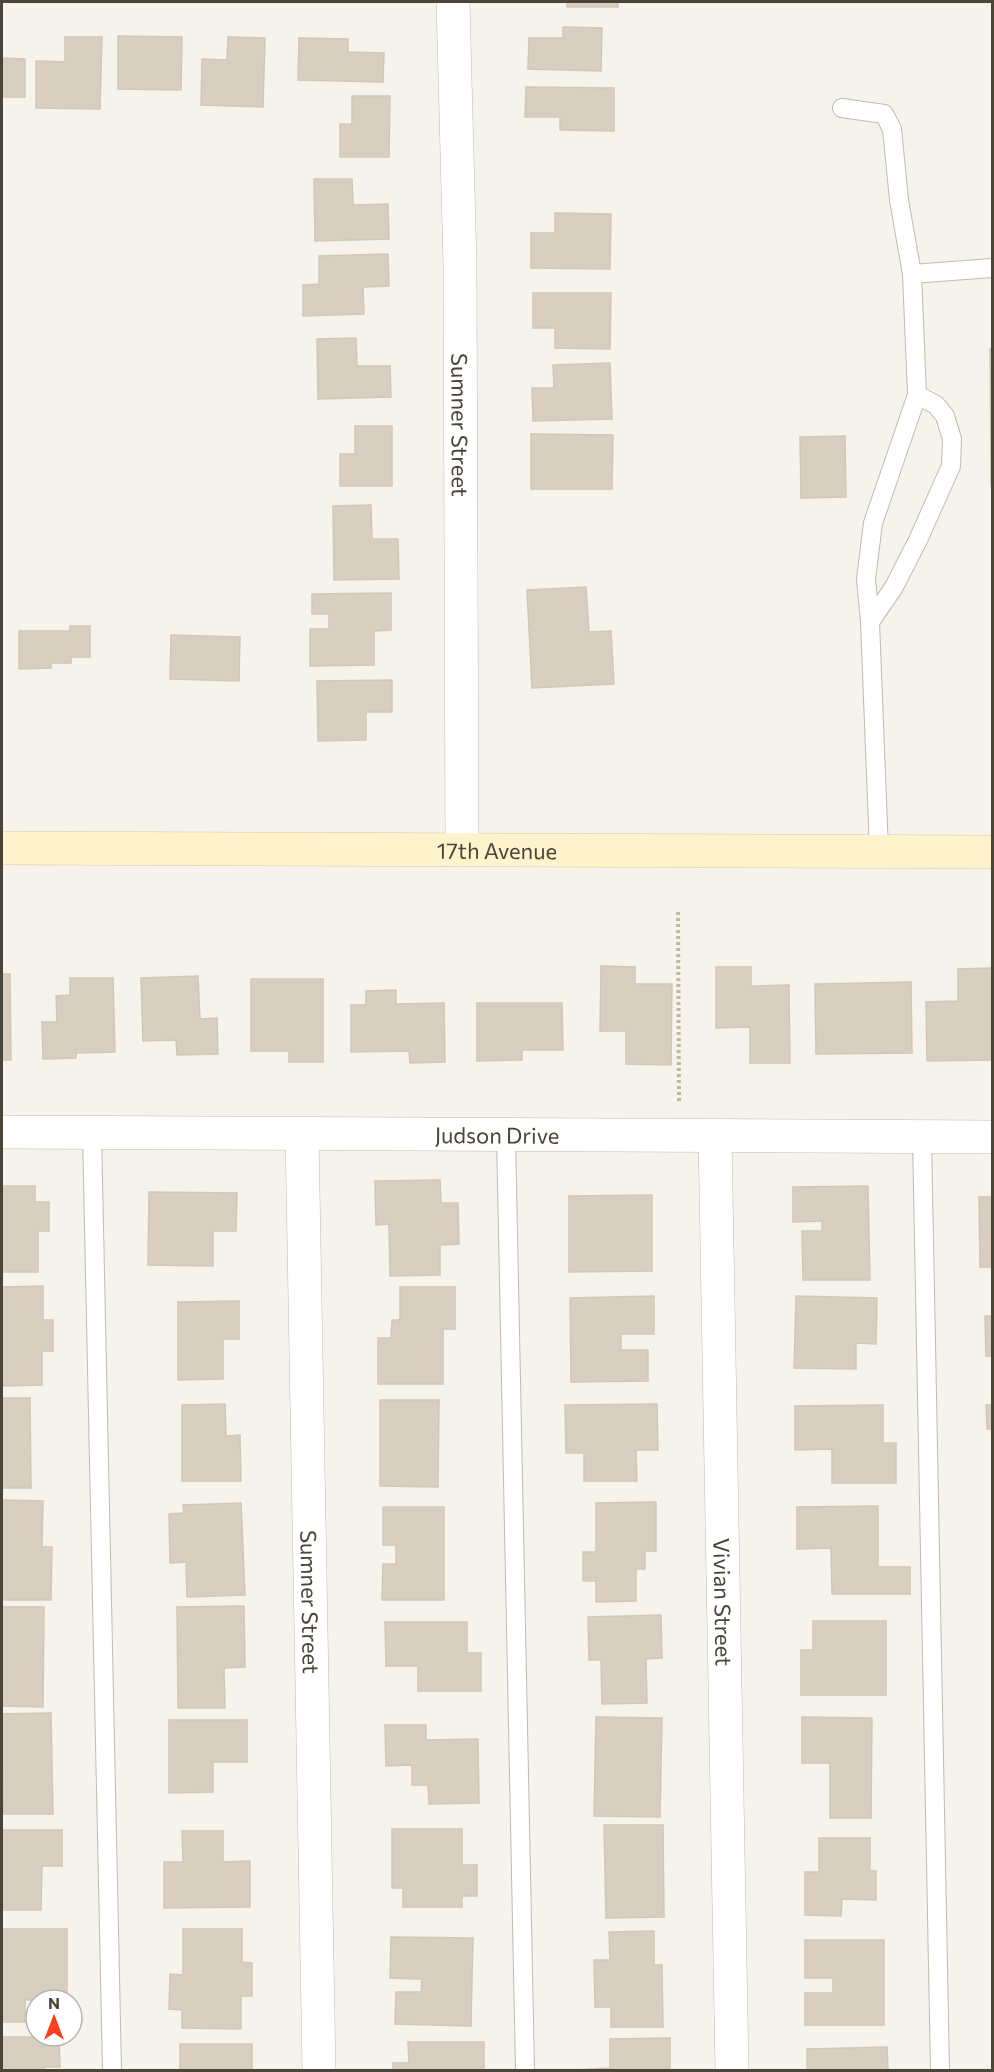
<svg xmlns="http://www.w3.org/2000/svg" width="994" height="2072" font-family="Commissioner,sans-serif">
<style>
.building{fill:#d8cfc1;stroke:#d3c7b4;stroke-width:1.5}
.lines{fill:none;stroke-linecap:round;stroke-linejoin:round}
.lane-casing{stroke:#c2bbae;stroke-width:20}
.street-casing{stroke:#c2bbae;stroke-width:34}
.secondary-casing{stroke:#d6c79b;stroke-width:34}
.path{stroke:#c4b79f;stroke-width:4;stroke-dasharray:3 3;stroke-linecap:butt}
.lane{stroke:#fff;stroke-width:18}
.street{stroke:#fff;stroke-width:33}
.secondary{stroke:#fff3cd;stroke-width:33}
.labels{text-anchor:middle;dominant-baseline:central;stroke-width:6;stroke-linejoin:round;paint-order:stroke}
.street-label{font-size:22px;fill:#4b4439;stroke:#fff}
</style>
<rect width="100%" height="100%" fill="#f6f3ec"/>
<g class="building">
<rect x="567" y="2" width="51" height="5"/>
<polygon points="563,27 602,28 601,71 528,69 529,38 563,38"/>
<polygon points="118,36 182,37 181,90 118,89"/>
<polygon points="65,37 102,37 100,109 36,108 36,61 65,62"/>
<polygon points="228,37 265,38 263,107 201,105 202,59 227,60"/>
<polygon points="299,38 348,39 348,52 384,53 383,82 298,80"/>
<polygon points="2,58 25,59 25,97 2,97"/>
<polygon points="526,87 614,88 614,131 560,130 560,117 525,117"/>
<polygon points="352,96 390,96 389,157 340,157 340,124 352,124"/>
<polygon points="314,179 352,179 353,205 388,204 389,239 315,241"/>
<polygon points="555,213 611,214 610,269 531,268 531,233 555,233"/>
<polygon points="388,254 389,286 363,287 364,314 303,316 303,285 319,284 319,256"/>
<polygon points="533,293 611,293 610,349 555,348 555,328 533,328"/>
<polygon points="356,338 357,366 390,366 391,397 318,399 317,339"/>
<polygon points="990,349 992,349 991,487"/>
<polygon points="610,363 612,419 533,421 532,388 554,388 553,365"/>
<polygon points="355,426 392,426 392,486 340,486 340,454 355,454"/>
<polygon points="531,434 613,435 612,489 531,489"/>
<polygon points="845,436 846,497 801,498 800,437"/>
<polygon points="371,505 372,539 398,539 399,579 334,580 333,506"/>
<polygon points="586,587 589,632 611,631 614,684 532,688 527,590"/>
<polygon points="391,593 391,630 374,631 374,665 310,666 310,629 329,629 329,614 312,614 312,594"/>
<polygon points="70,626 90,626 90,657 71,657 71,663 51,663 51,668 19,669 19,631 70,631"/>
<polygon points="171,635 240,637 239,681 170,679"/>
<polygon points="392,680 392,712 366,712 366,740 318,741 317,681"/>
<polygon points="601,966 635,967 635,984 672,984 671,1065 626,1064 626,1031 600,1031"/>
<polygon points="716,967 751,967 751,986 789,985 790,1063 750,1063 750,1027 716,1028"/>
<polygon points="992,968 992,1060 927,1061 926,1002 958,1001 958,969"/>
<polygon points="2,974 10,974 11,1060 2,1060"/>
<polygon points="198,976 200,1019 217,1018 218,1054 177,1055 176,1040 143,1041 141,978"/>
<polygon points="70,978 113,978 115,1052 76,1053 76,1058 43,1059 42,1022 57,1022 56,996 70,995"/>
<polygon points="251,979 323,979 323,1062 289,1062 289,1051 251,1051"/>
<polygon points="911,982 912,1053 816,1054 815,984"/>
<polygon points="396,990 396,1004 444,1003 445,1062 410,1063 409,1051 351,1052 351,1005 366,1005 366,991"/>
<polygon points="477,1003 562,1003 563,1050 522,1050 522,1060 477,1061"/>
<polygon points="440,1180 441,1203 458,1203 459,1244 440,1245 440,1275 390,1276 389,1224 376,1225 375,1181"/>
<polygon points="2,1186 35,1186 35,1202 49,1202 49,1231 38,1231 38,1272 2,1272"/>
<polygon points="868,1186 870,1280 803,1280 802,1231 822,1231 822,1221 793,1222 793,1187"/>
<polygon points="149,1192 237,1193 236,1231 213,1231 213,1266 148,1265"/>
<polygon points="652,1195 652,1271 569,1272 569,1196"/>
<polygon points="979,1197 992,1197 992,1267 980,1267"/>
<polygon points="43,1286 43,1320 53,1320 53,1351 42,1351 42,1385 2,1386 2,1287"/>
<polygon points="400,1287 455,1287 455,1329 443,1329 443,1384 378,1384 378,1338 391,1338 392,1320 400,1320"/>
<polygon points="654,1296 654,1334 621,1334 621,1350 648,1350 648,1381 571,1382 570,1298"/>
<polygon points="796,1296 877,1298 876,1344 856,1343 856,1369 794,1368"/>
<polygon points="239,1301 239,1339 223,1339 223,1379 178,1380 178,1302"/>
<polygon points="985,1316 992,1316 992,1356 986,1356"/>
<polygon points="2,1398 30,1398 31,1488 2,1488"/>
<polygon points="380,1400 439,1400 438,1487 380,1486"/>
<polygon points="225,1404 226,1436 240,1435 241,1481 182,1481 182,1405"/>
<polygon points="657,1404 658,1450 636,1450 637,1481 584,1481 584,1453 566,1453 565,1405"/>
<polygon points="883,1405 883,1443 896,1443 896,1483 832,1483 832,1449 795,1450 795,1406"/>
<polygon points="986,1405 992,1405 992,1429 987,1429"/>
<polygon points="2,1500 43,1501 42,1547 52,1547 51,1600 2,1600"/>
<polygon points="656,1502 656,1551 645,1551 645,1569 636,1569 636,1601 596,1602 596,1581 583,1581 583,1552 596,1552 596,1503"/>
<polygon points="241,1503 245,1595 187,1597 186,1562 170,1563 169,1514 184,1513 183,1505"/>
<polygon points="878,1506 878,1567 910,1567 910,1594 832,1594 831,1548 797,1549 797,1507"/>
<polygon points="383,1507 444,1507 444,1600 382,1600 383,1564 396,1564 396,1545 383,1545"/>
<polygon points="244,1606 245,1667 224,1668 225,1708 178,1708 177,1607"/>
<polygon points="2,1607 44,1607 43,1707 2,1706"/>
<polygon points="661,1615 662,1658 646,1659 647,1703 602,1704 601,1660 589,1660 588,1617"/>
<polygon points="813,1621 886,1621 886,1695 801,1695 801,1650 813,1650"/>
<polygon points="385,1622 467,1622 467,1653 481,1653 481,1691 418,1691 418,1666 386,1666"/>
<polygon points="51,1713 53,1814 3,1814 2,1714"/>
<polygon points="596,1717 662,1718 660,1817 594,1816"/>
<polygon points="802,1717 872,1718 871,1818 830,1818 830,1763 802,1763"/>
<polygon points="169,1720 247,1720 247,1762 213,1762 213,1792 169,1793"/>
<polygon points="385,1725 426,1725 426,1740 478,1739 479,1803 429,1804 428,1785 412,1785 412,1765 386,1766"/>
<polygon points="604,1825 663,1825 664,1917 606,1918"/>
<polygon points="392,1829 462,1829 462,1865 477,1865 477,1896 462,1896 462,1907 403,1907 403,1888 392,1888"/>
<polygon points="2,1830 62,1830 62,1866 42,1866 41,1910 2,1910"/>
<polygon points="182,1831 223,1831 223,1862 250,1861 250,1907 164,1908 164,1862 183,1862"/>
<polygon points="819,1838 870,1838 870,1871 876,1871 876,1900 842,1899 841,1916 805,1915 805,1872 819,1872"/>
<polygon points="2,1929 67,1929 67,2000 25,2000 25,2022 2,2022"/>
<polygon points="183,1929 242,1929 242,1962 252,1963 252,1996 241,1996 241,2029 182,2028 182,2010 169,2009 170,1974 183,1975"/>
<polygon points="654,1931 654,1965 662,1965 663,2027 611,2027 611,2007 595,2007 594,1960 610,1960 609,1932"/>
<polygon points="391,1937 473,1938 471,2026 395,2024 396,1992 421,1992 422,1979 390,1978"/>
<polygon points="805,1940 884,1940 884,2025 805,2025 805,1993 833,1993 833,1978 805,1978"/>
<polygon points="2,2037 59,2037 60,2067 44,2067 44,2070 2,2070"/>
<polygon points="670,2038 670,2070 574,2070 610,2068 610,2039"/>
<polygon points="408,2042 484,2042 484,2068 467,2068 467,2070 393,2070 393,2063 409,2063"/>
<rect x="180" y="2044" width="72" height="26"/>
<polygon points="887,2047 888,2070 807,2070 807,2049"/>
</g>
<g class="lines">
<g class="lane-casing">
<g id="lane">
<polyline points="842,108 884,114 892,129 899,200 912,274 917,395 873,523 866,579 870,622 879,851"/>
<polyline points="912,274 992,268"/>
<polyline points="870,622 894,587 918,540 951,466 952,439 945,416 936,405 917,395"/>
<polyline points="92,1133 112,2070"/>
<polyline points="506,1135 525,2070"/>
<polyline points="922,1137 940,2070"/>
</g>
</g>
<g class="street-casing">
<g id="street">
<path id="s1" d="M453 2 460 265 462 850"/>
<path id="s2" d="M2 1132 992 1137"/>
<path id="s3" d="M302 1134 319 2070"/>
<path id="s4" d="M715 1136 732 2070"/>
</g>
</g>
<g class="secondary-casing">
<g id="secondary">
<path id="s5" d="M2 848 992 852"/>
</g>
</g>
<polyline class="path" points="678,912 679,1103"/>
<use href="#lane" class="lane"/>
<use href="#street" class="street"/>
<use href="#secondary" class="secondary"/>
</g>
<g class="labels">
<g class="street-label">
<text stroke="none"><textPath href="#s1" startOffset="423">Sumner Street</textPath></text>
<text stroke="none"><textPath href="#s5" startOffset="495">17th Avenue</textPath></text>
<text stroke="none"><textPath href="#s2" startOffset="495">Judson Drive</textPath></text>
<text stroke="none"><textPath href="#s3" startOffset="468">Sumner Street</textPath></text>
<text stroke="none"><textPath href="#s4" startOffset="466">Vivian Street</textPath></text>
</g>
</g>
<rect width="994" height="2072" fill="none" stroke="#4b4439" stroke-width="6"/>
<g transform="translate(54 2018)"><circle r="28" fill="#ffffff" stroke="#b7b4b0" stroke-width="1.5"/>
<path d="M0-4.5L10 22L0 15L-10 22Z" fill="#fc3f1d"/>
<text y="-9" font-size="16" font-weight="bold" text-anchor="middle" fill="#4b4439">N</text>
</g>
</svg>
